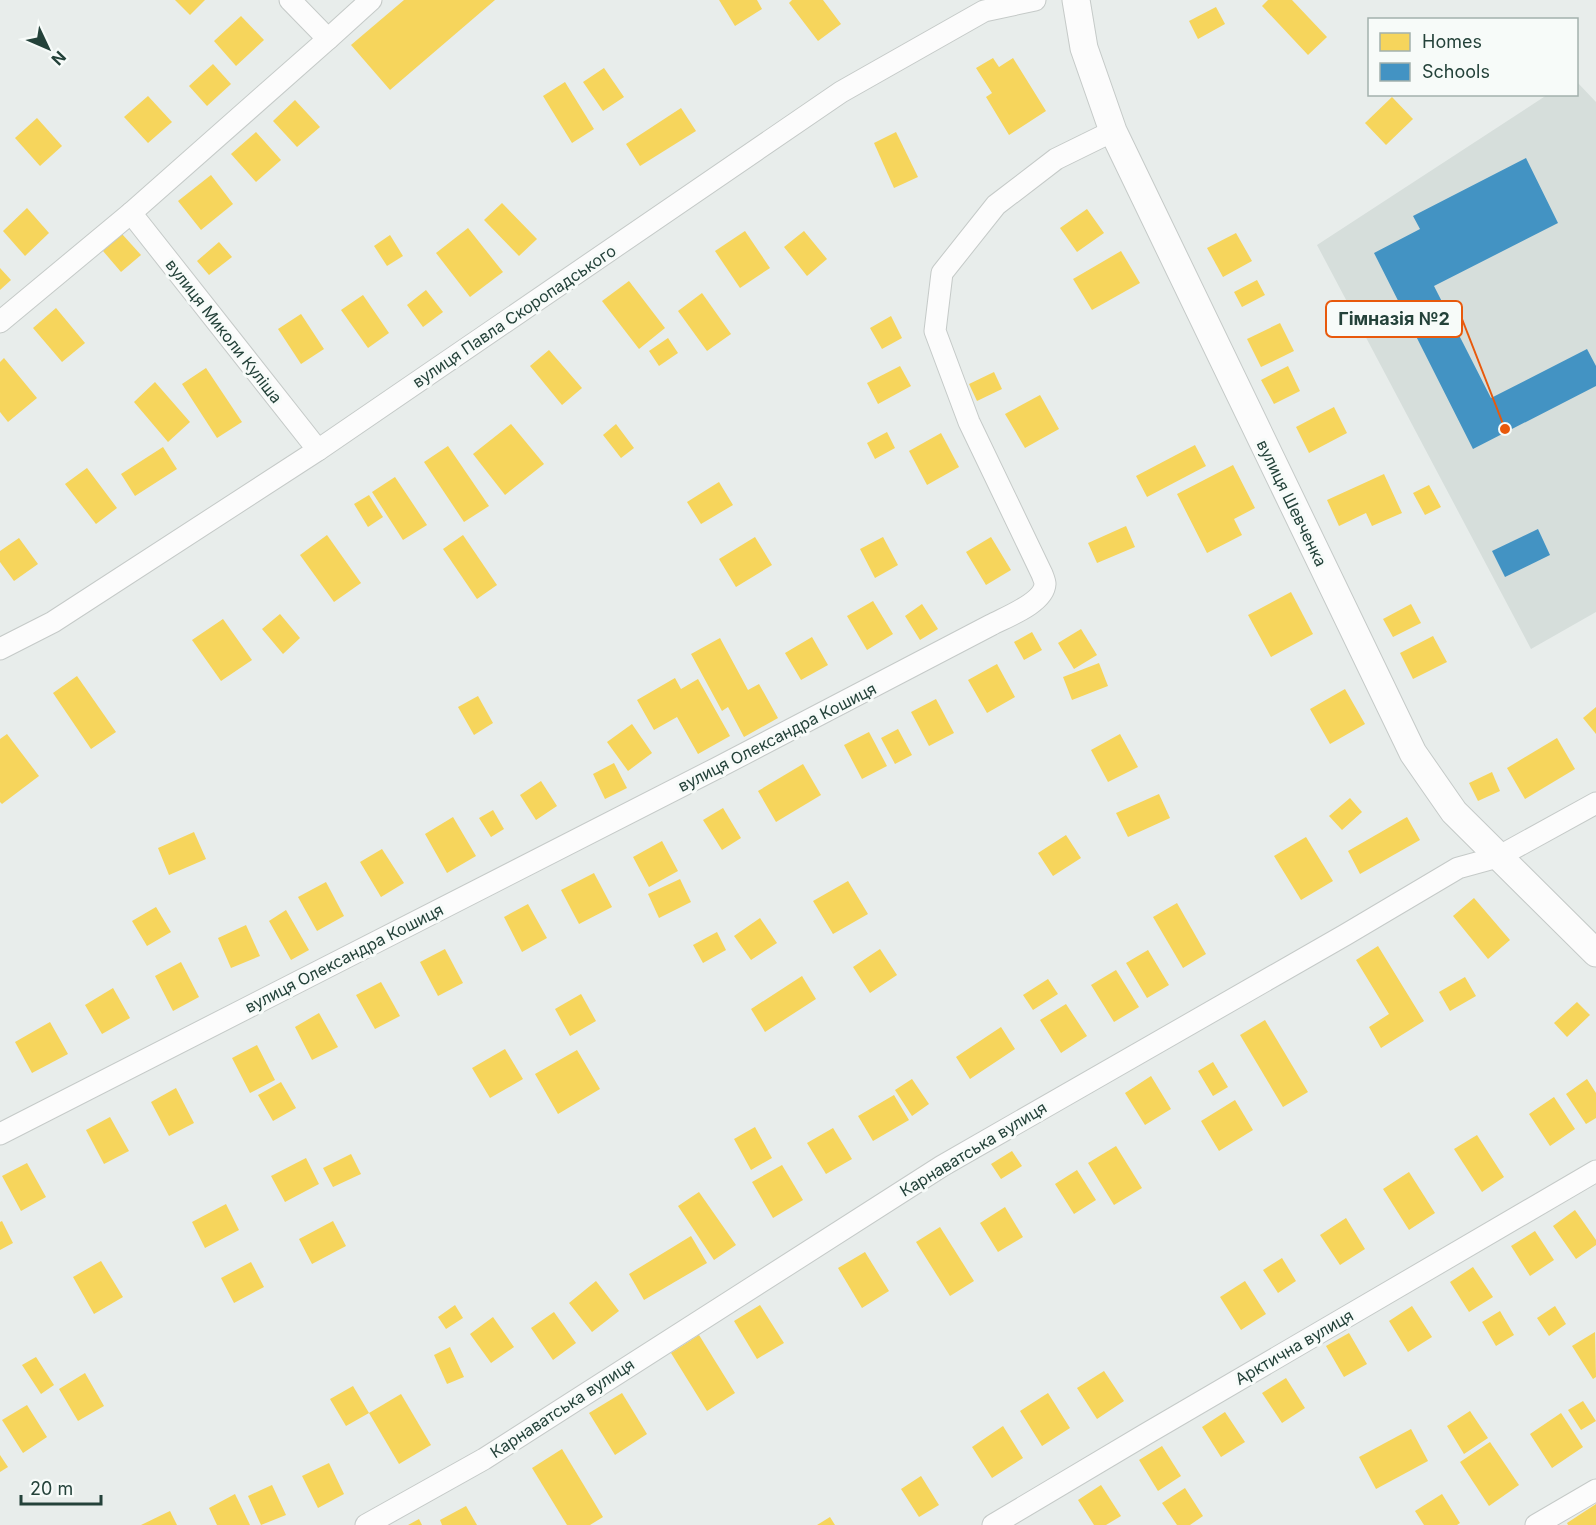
<svg xmlns="http://www.w3.org/2000/svg" width="1596" height="1525" font-family="Inter,sans-serif">
<style>
.built{fill:#d6dedb}
.homes{fill:#f6d55c}
.schools{fill:#4393c3}
.lines{fill:none;stroke-linecap:round;stroke-linejoin:round}
.minor-casing{stroke:#c5cac8;stroke-width:23}
.tertiary-casing{stroke:#c5cac8;stroke-width:29}
.minor{stroke:#fcfcfc;stroke-width:21}
.tertiary{stroke:#fcfcfc;stroke-width:27}
.labels{text-anchor:middle;dominant-baseline:central;stroke-width:6;stroke-linejoin:round;paint-order:stroke}
.street-label{font-size:16px;fill:#24423a;stroke:#f7fbf9}
.leader{fill:none;stroke:#e8590c;stroke-width:2}
.callout-dot{fill:#e8590c;stroke:#f7fbf9;stroke-width:2}
.callout{fill:#f7fbf9;stroke:#e8590c;stroke-width:2}
.callout-label{font-size:18px;text-anchor:middle;font-weight:bold;fill:#24423a}
</style>
<rect width="100%" height="100%" fill="#e8edeb"/>
<polygon class="built" points="1577,82 1596,102 1596,612 1531,649 1317,245 1547,95 1576,94"/>
<g class="homes">
<polygon points="175,0 205,0 190,15"/>
<polygon points="404,0 495,0 390,90 351,45"/>
<polygon points="719,0 757,0 762,9 735,26"/>
<polygon points="792,0 823,0 841,24 818,41 789,3"/>
<polygon points="1268,0 1292,0 1327,37 1308,55 1262,6"/>
<polygon points="1216,7 1225,24 1198,39 1189,21"/>
<polygon points="241,16 264,40 236,66 214,41"/>
<polygon points="993,58 999,67 1013,58 1046,111 1009,135 986,97 992,93 976,68"/>
<polygon points="213,64 231,84 207,106 189,86"/>
<polygon points="604,68 624,97 603,111 583,82"/>
<polygon points="565,82 594,129 572,143 543,96"/>
<polygon points="148,96 172,122 148,143 124,117"/>
<polygon points="1392,97 1413,119 1386,145 1365,123"/>
<polygon points="295,100 320,127 297,147 273,121"/>
<polygon points="681,108 696,131 640,166 626,144"/>
<polygon points="37,118 62,146 40,166 15,138"/>
<polygon points="256,132 281,160 256,182 231,154"/>
<polygon points="896,132 918,177 894,188 874,143"/>
<polygon points="211,175 233,204 201,230 178,201"/>
<polygon points="502,203 537,239 519,256 484,220"/>
<polygon points="27,208 49,233 25,256 3,231"/>
<polygon points="1087,209 1104,233 1077,252 1060,228"/>
<polygon points="468,228 503,272 470,297 436,253"/>
<polygon points="745,231 770,268 740,288 715,251"/>
<polygon points="804,231 827,259 807,276 784,247"/>
<polygon points="1236,233 1252,261 1223,277 1207,248"/>
<polygon points="122,234 141,255 121,272 103,251"/>
<polygon points="390,235 403,256 387,266 374,246"/>
<polygon points="219,242 232,257 209,275 197,261"/>
<polygon points="1121,251 1140,283 1092,310 1073,279"/>
<polygon points="0,268 11,280 0,290"/>
<polygon points="1257,280 1265,295 1242,307 1234,292"/>
<polygon points="629,281 665,328 639,349 602,301"/>
<polygon points="426,290 443,312 423,327 407,305"/>
<polygon points="702,293 731,334 707,351 678,311"/>
<polygon points="363,295 389,333 368,348 341,310"/>
<polygon points="56,308 85,343 62,362 33,328"/>
<polygon points="301,314 324,349 301,364 278,329"/>
<polygon points="891,316 902,338 882,349 870,328"/>
<polygon points="1280,323 1294,351 1261,367 1247,339"/>
<polygon points="668,338 678,353 659,366 649,351"/>
<polygon points="549,350 582,388 562,405 530,366"/>
<polygon points="4,358 37,398 8,422 0,412 0,362"/>
<polygon points="900,366 911,386 878,404 867,383"/>
<polygon points="1288,366 1300,391 1274,404 1261,380"/>
<polygon points="206,368 242,422 217,438 182,384"/>
<polygon points="994,372 1002,389 977,401 969,384"/>
<polygon points="155,382 190,422 168,442 134,402"/>
<polygon points="1040,395 1059,429 1025,448 1005,414"/>
<polygon points="1334,407 1347,433 1309,453 1296,427"/>
<polygon points="511,424 544,464 505,495 473,454"/>
<polygon points="616,424 634,448 621,458 603,435"/>
<polygon points="887,432 895,448 875,459 867,443"/>
<polygon points="941,433 959,467 927,485 909,451"/>
<polygon points="1195,445 1206,466 1147,497 1136,476"/>
<polygon points="448,446 489,506 464,522 424,462"/>
<polygon points="163,447 177,469 135,496 121,474"/>
<polygon points="1233,465 1255,508 1234,519 1242,535 1207,553 1177,494"/>
<polygon points="87,468 117,508 96,524 65,484"/>
<polygon points="1384,474 1402,513 1372,526 1366,513 1339,526 1327,500"/>
<polygon points="395,477 427,525 403,540 372,492"/>
<polygon points="719,482 733,505 701,524 687,502"/>
<polygon points="1429,485 1441,507 1425,515 1413,493"/>
<polygon points="369,495 383,517 368,527 354,504"/>
<polygon points="1126,526 1135,547 1097,563 1088,543"/>
<polygon points="327,535 361,583 334,602 300,555"/>
<polygon points="463,535 497,585 477,599 443,549"/>
<polygon points="755,537 772,565 736,587 719,559"/>
<polygon points="883,537 898,565 875,578 860,549"/>
<polygon points="991,537 1011,570 986,585 966,552"/>
<polygon points="19,538 38,564 14,581 0,562 0,551"/>
<polygon points="1291,592 1313,634 1271,657 1248,615"/>
<polygon points="873,601 893,634 867,650 847,616"/>
<polygon points="922,604 938,629 920,640 905,616"/>
<polygon points="1411,604 1421,623 1393,637 1383,619"/>
<polygon points="280,614 300,638 283,654 262,629"/>
<polygon points="223,619 252,660 221,681 192,640"/>
<polygon points="1081,629 1097,655 1074,669 1058,643"/>
<polygon points="1032,632 1042,650 1024,660 1014,642"/>
<polygon points="1433,636 1447,662 1413,679 1400,653"/>
<polygon points="812,637 828,665 801,680 785,653"/>
<polygon points="720,638 748,690 759,684 778,718 744,737 728,707 722,711 691,654"/>
<polygon points="1099,663 1108,686 1072,700 1063,677"/>
<polygon points="997,664 1015,697 987,713 968,680"/>
<polygon points="77,676 116,732 91,749 53,693"/>
<polygon points="675,678 681,689 698,679 730,736 698,754 677,717 654,730 637,700"/>
<polygon points="1345,689 1365,724 1330,744 1310,709"/>
<polygon points="478,696 493,723 474,735 458,707"/>
<polygon points="936,699 954,733 929,746 911,712"/>
<polygon points="1596,707 1596,734 1583,718"/>
<polygon points="632,724 652,753 628,771 607,742"/>
<polygon points="898,729 912,755 895,764 881,738"/>
<polygon points="869,732 887,766 862,779 844,745"/>
<polygon points="7,734 39,776 2,804 0,802 0,739"/>
<polygon points="1120,734 1138,767 1108,782 1091,750"/>
<polygon points="1557,738 1575,769 1525,799 1507,768"/>
<polygon points="614,763 627,788 605,799 593,774"/>
<polygon points="803,764 821,795 776,822 758,791"/>
<polygon points="1492,772 1500,791 1478,801 1469,783"/>
<polygon points="541,781 557,806 536,820 520,795"/>
<polygon points="1159,794 1170,818 1128,837 1116,813"/>
<polygon points="1350,798 1362,812 1342,830 1329,816"/>
<polygon points="723,808 741,838 722,850 703,820"/>
<polygon points="493,810 504,829 491,837 479,818"/>
<polygon points="453,817 476,856 447,873 425,834"/>
<polygon points="1407,817 1420,840 1360,874 1348,851"/>
<polygon points="194,832 206,859 169,875 158,848"/>
<polygon points="1066,835 1081,858 1053,876 1038,853"/>
<polygon points="1306,837 1333,881 1301,900 1274,856"/>
<polygon points="662,841 678,871 649,887 633,857"/>
<polygon points="382,849 404,883 381,897 360,862"/>
<polygon points="594,873 612,907 579,924 561,890"/>
<polygon points="680,879 691,902 659,918 648,894"/>
<polygon points="848,881 868,914 833,934 813,901"/>
<polygon points="326,882 344,916 317,931 298,897"/>
<polygon points="1474,898 1510,940 1488,959 1453,916"/>
<polygon points="1177,903 1206,954 1183,968 1153,917"/>
<polygon points="528,904 547,938 522,952 504,917"/>
<polygon points="156,907 171,932 147,946 132,921"/>
<polygon points="286,910 309,950 291,960 269,921"/>
<polygon points="760,918 777,943 751,960 734,936"/>
<polygon points="246,925 260,956 231,968 218,938"/>
<polygon points="717,932 726,950 703,963 693,945"/>
<polygon points="1378,946 1424,1021 1381,1048 1369,1027 1389,1014 1356,960"/>
<polygon points="445,949 463,983 438,996 420,962"/>
<polygon points="880,949 897,975 870,993 853,967"/>
<polygon points="1148,950 1169,985 1147,998 1126,963"/>
<polygon points="181,962 199,997 173,1011 155,976"/>
<polygon points="1116,970 1139,1007 1114,1022 1091,985"/>
<polygon points="802,976 816,999 765,1032 751,1009"/>
<polygon points="1465,977 1476,996 1450,1011 1439,992"/>
<polygon points="1048,979 1058,994 1033,1010 1023,995"/>
<polygon points="381,982 400,1016 375,1029 356,995"/>
<polygon points="113,988 130,1018 102,1034 85,1005"/>
<polygon points="581,994 596,1021 570,1036 555,1009"/>
<polygon points="1577,1002 1590,1015 1567,1037 1554,1023"/>
<polygon points="1066,1004 1087,1036 1061,1053 1040,1020"/>
<polygon points="319,1013 338,1047 312,1060 295,1027"/>
<polygon points="1265,1020 1308,1092 1283,1107 1240,1035"/>
<polygon points="50,1022 68,1054 32,1073 15,1042"/>
<polygon points="1001,1027 1015,1049 970,1079 956,1057"/>
<polygon points="257,1045 275,1080 250,1093 232,1058"/>
<polygon points="505,1049 523,1079 490,1098 472,1068"/>
<polygon points="577,1050 600,1089 558,1114 535,1074"/>
<polygon points="1213,1062 1228,1087 1213,1096 1198,1071"/>
<polygon points="1151,1076 1171,1109 1145,1125 1125,1093"/>
<polygon points="912,1079 929,1104 912,1116 895,1090"/>
<polygon points="1587,1079 1596,1093 1596,1118 1586,1124 1566,1094"/>
<polygon points="281,1082 296,1108 273,1121 258,1095"/>
<polygon points="176,1088 194,1123 169,1136 151,1102"/>
<polygon points="894,1095 909,1120 873,1141 858,1116"/>
<polygon points="1554,1097 1575,1129 1550,1146 1529,1114"/>
<polygon points="1235,1100 1253,1130 1219,1151 1201,1121"/>
<polygon points="110,1117 129,1151 104,1164 86,1130"/>
<polygon points="755,1127 772,1158 751,1170 734,1139"/>
<polygon points="833,1128 852,1159 826,1174 807,1143"/>
<polygon points="1477,1135 1504,1177 1482,1192 1454,1149"/>
<polygon points="1116,1146 1142,1188 1114,1205 1088,1163"/>
<polygon points="1012,1151 1022,1166 1001,1179 991,1164"/>
<polygon points="351,1154 361,1174 333,1187 323,1168"/>
<polygon points="306,1158 319,1184 285,1202 271,1176"/>
<polygon points="27,1163 46,1197 21,1211 2,1176"/>
<polygon points="782,1165 803,1200 773,1218 752,1182"/>
<polygon points="1077,1170 1096,1200 1074,1214 1055,1184"/>
<polygon points="1409,1172 1435,1213 1409,1230 1383,1189"/>
<polygon points="699,1192 736,1245 714,1260 678,1206"/>
<polygon points="226,1204 239,1230 205,1248 192,1222"/>
<polygon points="1005,1207 1023,1237 998,1252 980,1223"/>
<polygon points="1575,1210 1596,1240 1596,1245 1576,1259 1553,1226"/>
<polygon points="1346,1218 1365,1249 1340,1265 1320,1235"/>
<polygon points="2,1221 13,1243 0,1250 0,1222"/>
<polygon points="333,1221 346,1246 312,1264 299,1239"/>
<polygon points="940,1227 974,1281 950,1296 916,1242"/>
<polygon points="1535,1231 1554,1260 1530,1276 1511,1246"/>
<polygon points="691,1236 707,1263 644,1300 629,1274"/>
<polygon points="865,1252 889,1291 862,1308 838,1268"/>
<polygon points="1282,1258 1296,1281 1278,1293 1263,1270"/>
<polygon points="101,1261 123,1297 94,1314 73,1277"/>
<polygon points="251,1262 264,1287 234,1303 221,1278"/>
<polygon points="1473,1267 1493,1297 1469,1312 1450,1282"/>
<polygon points="596,1281 619,1311 592,1332 569,1303"/>
<polygon points="1245,1281 1266,1314 1241,1330 1220,1297"/>
<polygon points="455,1305 463,1318 446,1329 438,1317"/>
<polygon points="760,1305 784,1343 757,1359 734,1321"/>
<polygon points="1412,1306 1432,1337 1408,1352 1389,1321"/>
<polygon points="1555,1306 1566,1324 1549,1336 1537,1318"/>
<polygon points="1500,1311 1514,1335 1496,1346 1482,1322"/>
<polygon points="554,1312 576,1343 553,1360 531,1328"/>
<polygon points="493,1317 514,1347 491,1363 470,1334"/>
<polygon points="1595,1332 1596,1377 1593,1379 1572,1346"/>
<polygon points="1349,1333 1367,1364 1344,1377 1326,1346"/>
<polygon points="699,1335 735,1393 707,1411 671,1353"/>
<polygon points="450,1347 464,1377 447,1384 434,1355"/>
<polygon points="36,1357 54,1385 41,1394 22,1365"/>
<polygon points="1104,1371 1124,1401 1097,1419 1077,1388"/>
<polygon points="85,1373 104,1406 78,1421 59,1389"/>
<polygon points="1286,1378 1305,1408 1282,1423 1262,1393"/>
<polygon points="353,1386 369,1413 346,1426 330,1399"/>
<polygon points="622,1393 647,1434 615,1455 589,1413"/>
<polygon points="1048,1393 1070,1428 1042,1446 1020,1411"/>
<polygon points="401,1394 431,1445 399,1464 369,1413"/>
<polygon points="1583,1401 1596,1421 1581,1430 1568,1410"/>
<polygon points="27,1405 47,1437 23,1453 2,1420"/>
<polygon points="1470,1411 1488,1438 1464,1454 1447,1426"/>
<polygon points="1225,1412 1245,1442 1221,1457 1202,1427"/>
<polygon points="1561,1413 1583,1447 1552,1468 1530,1434"/>
<polygon points="1003,1426 1023,1458 992,1478 972,1447"/>
<polygon points="1411,1429 1428,1461 1376,1489 1359,1457"/>
<polygon points="1490,1442 1519,1485 1489,1506 1460,1462"/>
<polygon points="1162,1446 1181,1476 1158,1491 1139,1460"/>
<polygon points="562,1449 603,1517 590,1525 567,1525 532,1468"/>
<polygon points="0,1455 8,1467 0,1472"/>
<polygon points="329,1463 344,1494 318,1508 302,1476"/>
<polygon points="921,1476 939,1505 919,1517 901,1489"/>
<polygon points="272,1485 286,1515 261,1525 248,1496"/>
<polygon points="1101,1485 1121,1516 1106,1525 1094,1525 1078,1500"/>
<polygon points="1185,1488 1203,1516 1190,1525 1177,1525 1162,1503"/>
<polygon points="235,1494 250,1525 217,1525 209,1508"/>
<polygon points="1442,1494 1460,1523 1457,1525 1424,1525 1415,1511"/>
<polygon points="1596,1504 1596,1525 1568,1525 1567,1523"/>
<polygon points="466,1506 477,1525 442,1525 440,1520"/>
<polygon points="170,1511 177,1525 141,1525"/>
<polygon points="830,1517 835,1525 817,1525"/>
<polygon points="419,1519 422,1525 408,1525"/>
</g>
<g class="schools">
<polygon points="1526,158 1558,223 1434,286 1491,398 1587,349 1596,366 1596,386 1473,449 1374,253 1420,229 1413,216"/>
<polygon points="1538,529 1550,555 1505,577 1492,551"/>
</g>
<g class="lines">
<g class="minor-casing">
<g id="minor">
<polyline points="290,0 328,39 371,0"/>
<polyline points="131,213 318,450"/>
<polyline points="0,322 131,213 328,39"/>
<polyline points="0,649 53,622 318,450 841,92 984,11 1035,0"/>
<path d="M0 1134 717 768 991 625C1006 617 1044 603 1045 584 1045 581 1043 577 1042 574L969 422 935 331 942 273 996 205 1056 159 1113 131"/>
<polyline points="366,1525 484,1459 942,1166 1345,935 1458,868 1498,857 1596,803"/>
<polyline points="993,1525 1146,1434 1596,1171"/>
<polyline points="1536,1525 1596,1490"/>
</g>
</g>
<g class="tertiary-casing">
<polyline id="tertiary" points="1076,0 1084,48 1113,131 1413,753 1454,812 1596,953"/>
</g>
<use href="#minor" class="minor"/>
<use href="#tertiary" class="tertiary"/>
</g>
<g class="labels">
<g class="street-label">
<text transform="translate(514 316) rotate(-34)">вулиця Павла Скоропадського</text>
<text transform="translate(224 331) rotate(52)">вулиця Миколи Куліша</text>
<text transform="translate(1292 503) rotate(64)">вулиця Шевченка</text>
<text transform="translate(777 737) rotate(-27)">вулиця Олександра Кошиця</text>
<text transform="translate(344 958) rotate(-27)">вулиця Олександра Кошиця</text>
<text transform="translate(973 1149) rotate(-31)">Карнаватська вулиця</text>
<text transform="translate(1294 1347) rotate(-30)">Арктична вулиця</text>
<text transform="translate(562 1408) rotate(-33)">Карнаватська вулиця</text>
</g>
</g>
<path class="leader" d="M1505 429L1462 319"/>
<circle class="callout-dot" cx="1505" cy="429" r="6"/>
<rect class="callout" x="1326" y="301" width="136" height="36" rx="6"/>
<g class="callout-label">
<text x="1394" y="325">Гімназія №2</text>
</g>
<rect x="1368" y="18" width="210" height="78" fill="#f7fbf9" stroke="#a3b1ad" stroke-width="1.5"/>
<rect x="1380" y="33" width="30" height="18" fill="#f6d55c" stroke="#a3b1ad" stroke-width="1.5"/>
<text x="1422" y="48" font-size="18" fill="#24423a">Homes</text>
<rect x="1380" y="63" width="30" height="18" fill="#4393c3" stroke="#a3b1ad" stroke-width="1.5"/>
<text x="1422" y="78" font-size="18" fill="#24423a">Schools</text>
<g transform="translate(48 48) rotate(134)" stroke="#f7fbf9" stroke-width="4.5" paint-order="stroke">
<path d="M0-4.5L10 22L0 15L-10 22Z" fill="#24423a"/>
<text y="-9" font-size="16" font-weight="bold" text-anchor="middle" fill="#24423a">N</text>
</g>
<path d="M21 1495v9h80v-9" fill="none" stroke="#24423a" stroke-width="3"/>
<text x="30" y="1495" font-size="18" fill="#24423a" stroke="#f7fbf9" stroke-width="4.5" paint-order="stroke">20 m</text>
</svg>
